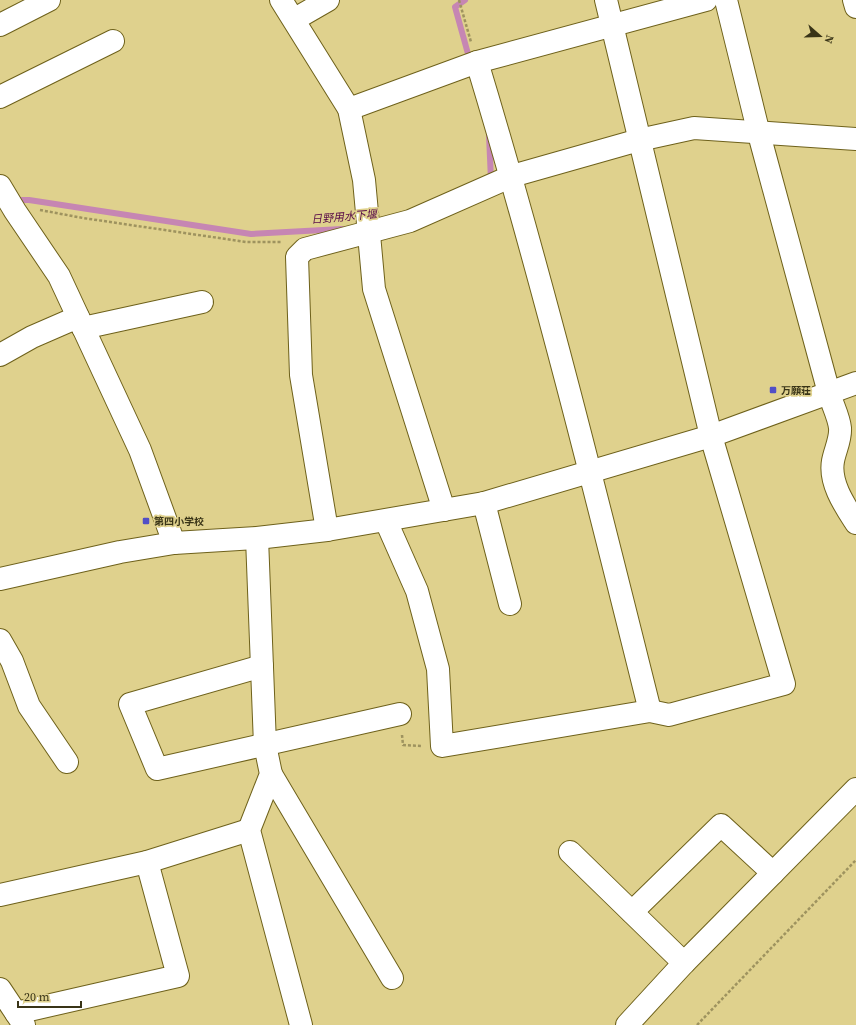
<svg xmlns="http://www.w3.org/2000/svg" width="856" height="1025" font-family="'Source Serif 4','Noto Sans JP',serif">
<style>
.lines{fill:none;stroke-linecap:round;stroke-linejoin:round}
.stream{stroke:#c686b3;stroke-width:6}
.minor-casing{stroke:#6e611b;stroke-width:24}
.major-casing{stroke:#6e611b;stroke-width:24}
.path{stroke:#9e935f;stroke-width:2.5;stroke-dasharray:3 2;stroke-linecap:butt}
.minor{stroke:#fff;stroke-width:22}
.major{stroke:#fff;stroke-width:22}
.poi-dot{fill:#514fc6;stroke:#dfd18d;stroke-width:1.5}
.labels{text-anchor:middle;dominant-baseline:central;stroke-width:3.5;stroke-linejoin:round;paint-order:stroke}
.poi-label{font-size:10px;font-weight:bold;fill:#393417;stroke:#dfd18d;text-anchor:start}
.water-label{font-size:11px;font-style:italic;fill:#570a47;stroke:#dfd18d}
</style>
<rect width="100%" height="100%" fill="#dfd18d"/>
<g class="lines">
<g class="stream">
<polyline points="465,0 455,7 470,61"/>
<polyline points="489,135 491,180"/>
<polyline points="14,200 29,200 251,234 342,229"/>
</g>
<g class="minor-casing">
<g id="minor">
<polyline points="281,0 349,109 364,180 374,289 444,510"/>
<path d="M726 0 759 134 829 393C832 404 839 417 840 428 841 439 835 450 833 461 829 483 845 506 856 523"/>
<polyline points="854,0 856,7"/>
<polyline points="295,19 328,0"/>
<polyline points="0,25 49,0"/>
<path d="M477 62C542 277 596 494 650 711"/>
<polyline points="0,97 113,41"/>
<polyline points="349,109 477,62 706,0"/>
<polyline points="0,186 15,211 59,276 140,450 174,543"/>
<polyline points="83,328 202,302"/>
<polyline points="0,355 32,337 78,317"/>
<polyline points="484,503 510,604"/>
<polyline points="386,521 417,591 438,669 442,746 650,711 669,715 784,684 711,436 606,0"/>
<polyline points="327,530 301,375 297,257 305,249 410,221 512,176 639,140 694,128 856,139"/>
<polyline points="257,538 265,745 271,774 249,830 301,1025"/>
<polyline points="0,640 12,661 29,706 67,762"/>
<polyline points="262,666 130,704 157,769 400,714"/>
<polyline points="271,774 392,978"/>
<polyline points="570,852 684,963"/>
<polyline points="0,895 147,862 249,830"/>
<polyline points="632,912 721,825 773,873"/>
<polyline points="0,989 24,1025"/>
<polyline points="16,1013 178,976 147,862"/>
<polyline points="627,1025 684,963 856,789"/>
</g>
</g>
<g class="major-casing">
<polyline id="major" points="0,579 120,552 174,543 257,538 327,530 484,503 711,436 856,383"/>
</g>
<g class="path">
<polyline points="459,0 471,42"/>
<polyline points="40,210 83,218 246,242 281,242"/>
<polyline points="402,735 403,745 422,746"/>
<polyline points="697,1025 856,860"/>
</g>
<use href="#minor" class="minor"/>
<use href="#major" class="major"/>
</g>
<g class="poi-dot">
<rect x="769" y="386" width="8" height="8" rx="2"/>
<rect x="142" y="517" width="8" height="8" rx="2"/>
</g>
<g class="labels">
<g class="poi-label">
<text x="781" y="390">万願荘</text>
<text x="154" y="521">第四小学校</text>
</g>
<g class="water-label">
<text transform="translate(344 217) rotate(-5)">日野用水下堰</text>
</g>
</g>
<g transform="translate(820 36) rotate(110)" stroke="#dfd18d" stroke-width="3" paint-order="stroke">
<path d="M0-3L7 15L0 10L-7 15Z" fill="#393417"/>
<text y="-6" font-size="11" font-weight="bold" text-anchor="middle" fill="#393417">N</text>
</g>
<path d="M18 1001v6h63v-6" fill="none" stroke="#393417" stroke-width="2"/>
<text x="24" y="1001" font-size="12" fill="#393417" stroke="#dfd18d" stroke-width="3" paint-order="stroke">20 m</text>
</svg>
